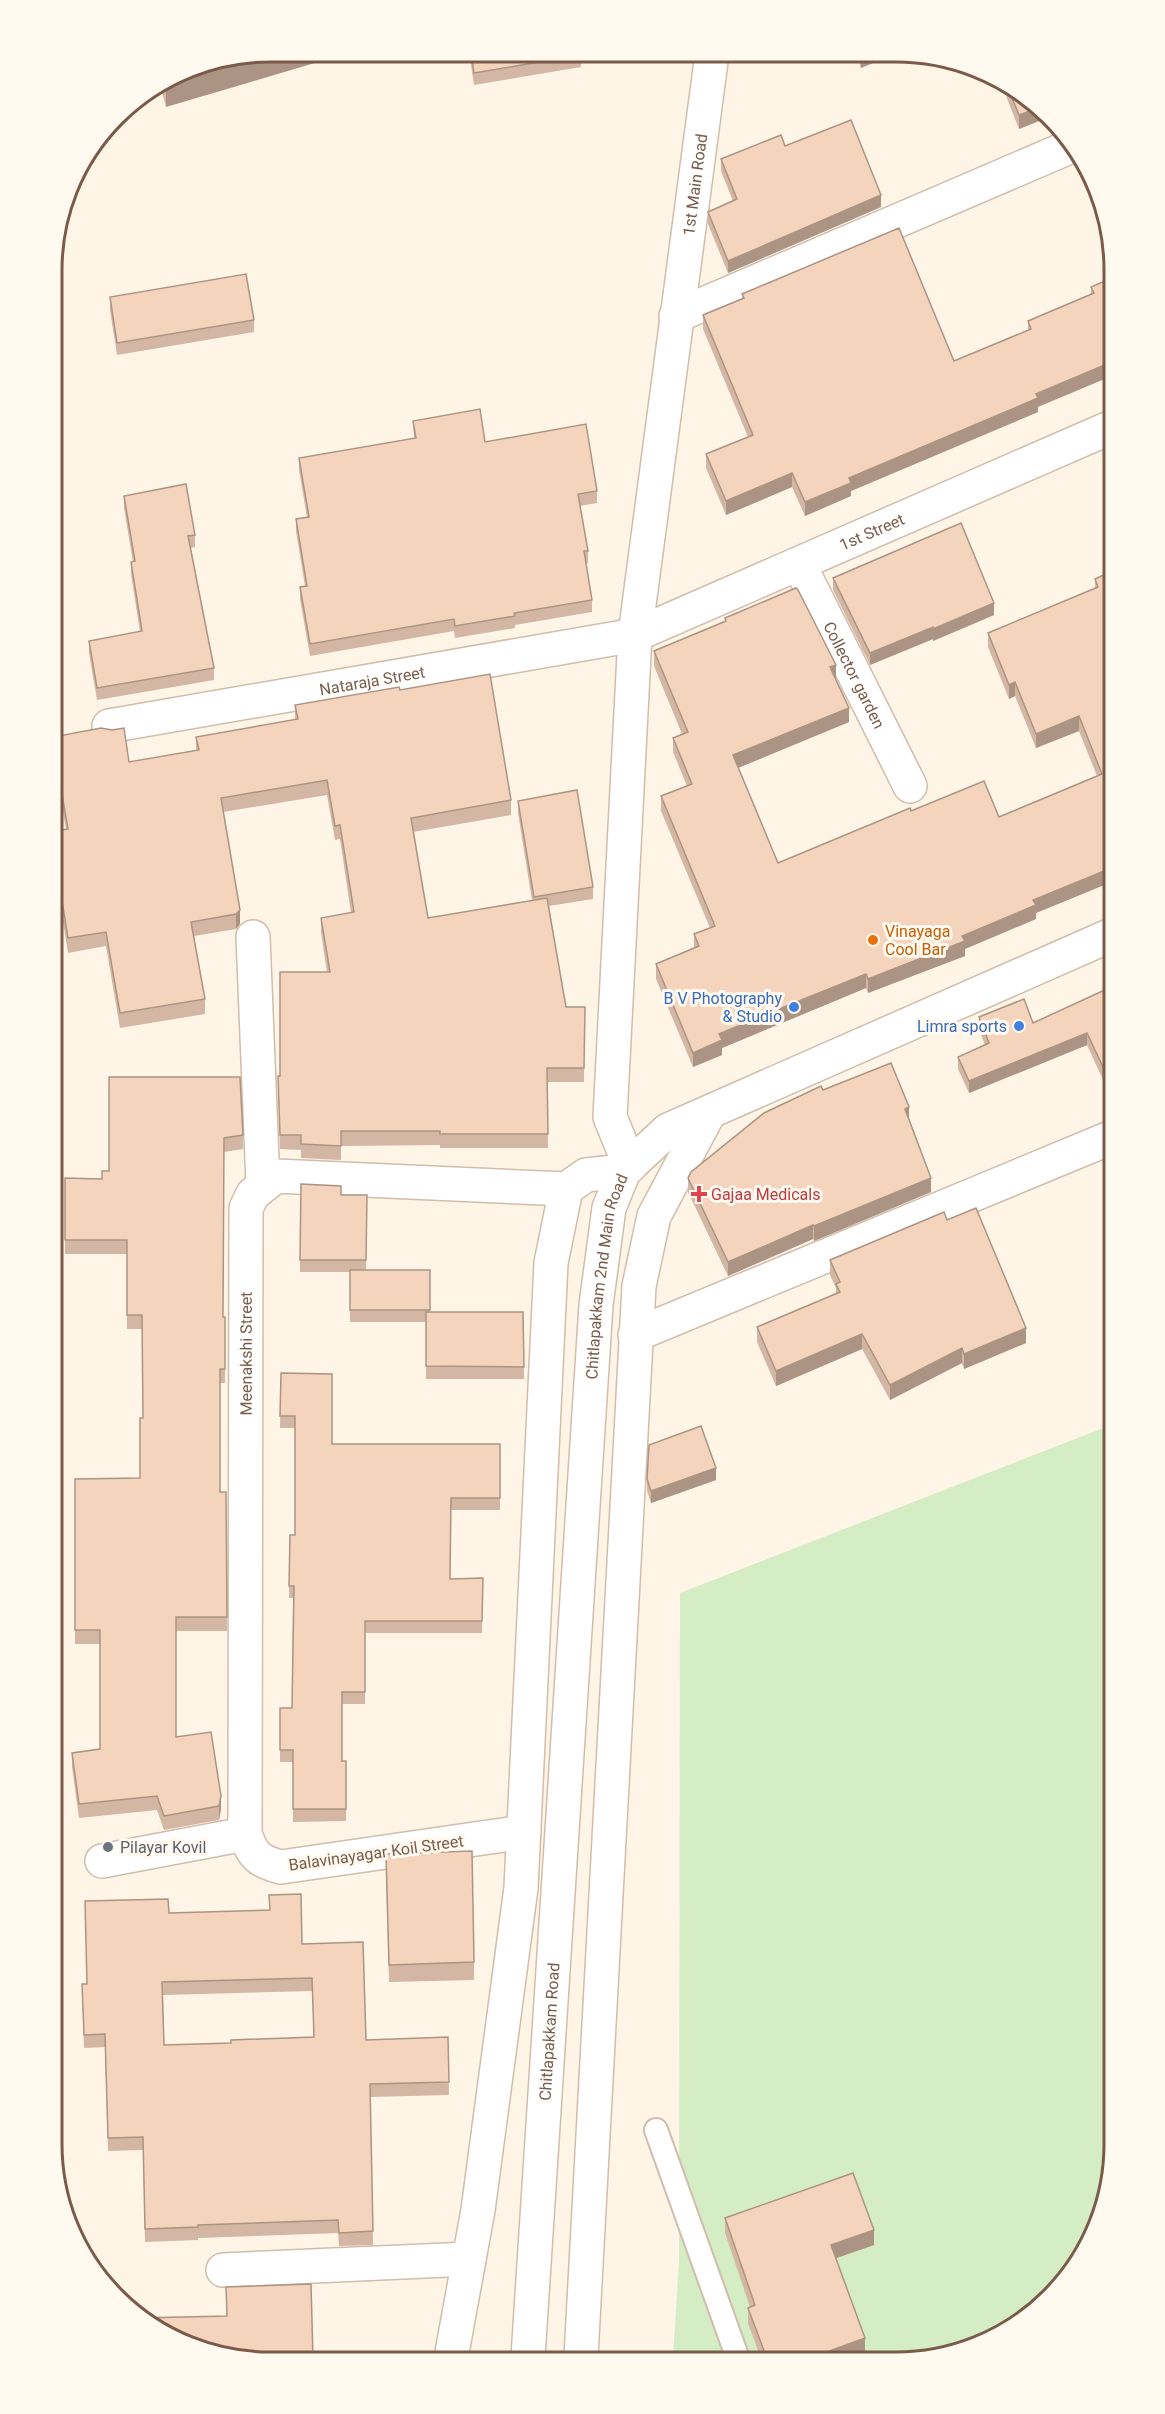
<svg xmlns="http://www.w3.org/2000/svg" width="1165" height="2414" font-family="Roboto,sans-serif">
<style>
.green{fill:#d4edc4}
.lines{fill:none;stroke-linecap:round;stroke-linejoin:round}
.service-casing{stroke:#d1bdab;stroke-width:26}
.minor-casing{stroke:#d1bdab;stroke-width:36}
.tertiary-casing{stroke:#d1bdab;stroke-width:36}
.service{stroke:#fff;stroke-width:22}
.minor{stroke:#fff;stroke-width:33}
.tertiary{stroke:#fff;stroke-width:33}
.wall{fill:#d3b6a3;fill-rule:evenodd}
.shaded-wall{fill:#ac9484}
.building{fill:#f5d4bd;stroke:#ac9484;stroke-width:1.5;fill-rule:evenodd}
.food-dot{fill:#e8710a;stroke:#fff9ef;stroke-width:2}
.shop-dot{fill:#3f7fe0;stroke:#fff9ef;stroke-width:2}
.health-dot{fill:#e0444e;stroke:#fff9ef;stroke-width:2}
.worship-dot{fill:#6b7280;stroke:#fff9ef;stroke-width:2}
.labels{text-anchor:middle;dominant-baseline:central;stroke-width:6;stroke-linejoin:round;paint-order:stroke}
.street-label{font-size:16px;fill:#7a5b49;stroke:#fff9ef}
.food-label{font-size:16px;fill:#c56008;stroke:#fff9ef;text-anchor:start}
.shop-label{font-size:16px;fill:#366cbe;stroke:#fff9ef;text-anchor:end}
.health-label{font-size:16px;fill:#be3a42;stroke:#fff9ef;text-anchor:start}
.worship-label{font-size:16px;fill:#5b616d;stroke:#fff9ef;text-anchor:start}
.rim{fill:none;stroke:#7a5b49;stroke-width:3}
</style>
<rect width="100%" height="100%" fill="#fef5e7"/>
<polygon class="green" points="1111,1425 1114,2159 1097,2228 1069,2278 1016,2326 952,2355 673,2357 679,2263 680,1593"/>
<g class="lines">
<g class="service-casing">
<polyline id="service" points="656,2130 737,2356"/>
</g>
<g class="minor-casing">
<g id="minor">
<polyline points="676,316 1074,145"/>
<path id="s1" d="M799 564 910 786"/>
<path id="s2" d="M109 726 635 635 1107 429"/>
<polyline points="253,937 263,1184"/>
<path id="s3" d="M630 1166 610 1117 635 635 712 54"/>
<polyline points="635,1335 1110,1138"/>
<path id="s4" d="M524 1832 281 1867C258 1861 253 1856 245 1834L246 1208 253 1194 276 1176 566 1189"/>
<polyline points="102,1861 245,1834"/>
<polyline points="223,2270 469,2259"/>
</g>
</g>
<g class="tertiary-casing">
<g id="tertiary">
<path id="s5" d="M528 2357 596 1305 609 1208 624 1171 668 1130 1109 936"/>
<polyline points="581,2357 639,1286 654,1216 709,1113"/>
<polyline points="451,2358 478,2210 521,1888 551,1263 566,1189 586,1175 624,1171"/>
</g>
</g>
<use href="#service" class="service"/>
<use href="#minor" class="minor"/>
<use href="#tertiary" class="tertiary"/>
</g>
<g class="wall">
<polygon points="469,52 581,53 581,67 474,85"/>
<polygon points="856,55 892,55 861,68"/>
<polygon points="186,68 166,107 160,84"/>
<polygon points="999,78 1040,106 1049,117 1019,129"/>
<polygon points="785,146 881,207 728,273 708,224 708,212 733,201 721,171 721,159"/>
<polygon points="1107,280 1038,407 1038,412 851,491 851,496 805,516 792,487 726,515 706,468 706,454 748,437 703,329 703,315 742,299 742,294 954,361 1028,330 1028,321 1091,294 1091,287"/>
<polygon points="110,297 254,320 254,332 117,355 110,310"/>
<polygon points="413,421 485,442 597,491 597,503 580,506 588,551 588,563 586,563 592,600 592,612 515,625 515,628 455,638 454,631 310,656 300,599 300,587 305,586 296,531 296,519 307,517 299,470 299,458 414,438"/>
<polygon points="1107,435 1107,458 1104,451 1104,436"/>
<polygon points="124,496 195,535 195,547 191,548 214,668 214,680 97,700 89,653 89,641 140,632 131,574 131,562 133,562 124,508"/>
<polygon points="1108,573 1109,883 1036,913 1036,919 965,949 965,956 868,993 866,988 789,1020 722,1048 722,1055 693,1067 656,979 656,964 694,948 694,934 710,928 661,811 661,796 687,786 673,752 673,738 682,734 654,666 654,651 725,621 725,618 836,680 849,722 738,768 778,863 911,811 999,817 1097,776 1079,731 1036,748 1015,696 1009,699 988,647 988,633 1095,588 1095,579"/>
<polygon points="833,578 994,615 933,641 933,639 870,665 833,590"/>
<polygon points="400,690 511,800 511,815 413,832 428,918 532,900 518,813 518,801 593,887 593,899 549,906 566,1007 585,1007 584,1082 547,1082 548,1148 440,1148 440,1145 341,1146 341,1160 301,1158 301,1150 280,1149 278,1076 280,1076 327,972 321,932 321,918 351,913 340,839 335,840 327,795 223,812 240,924 236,929 194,936 205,999 205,1014 120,1028 106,946 68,953 54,866 54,831 66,829 53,757 53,737 112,730 129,762 196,750 196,737 295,720 295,705"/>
<polygon points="1109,988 1110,1095 1087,1045 969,1093 958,1069 958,1057 985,1045 979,1030 979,1017 1033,1023"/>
<polygon points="109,1077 243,1135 243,1149 224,1152 223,1317 225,1317 225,1383 220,1383 220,1492 226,1492 227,1631 176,1631 176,1737 221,1809 219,1820 164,1830 157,1810 79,1818 72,1767 72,1753 100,1749 100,1644 75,1644 75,1479 140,1478 143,1418 142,1329 127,1329 127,1254 65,1254 65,1178 102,1179 109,1171"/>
<polygon points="823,1090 909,1120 931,1192 814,1241 813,1239 728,1276 688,1192 688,1178"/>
<polygon points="301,1184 341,1195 367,1195 366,1270 430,1270 430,1312 523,1312 524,1379 426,1379 426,1322 350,1322 350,1272 300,1272"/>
<polygon points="947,1220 1026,1343 964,1369 962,1363 890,1400 862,1349 776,1386 757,1342 757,1327 836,1294 836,1288 830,1275 830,1260"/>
<polygon points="281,1373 332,1444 500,1444 500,1510 451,1510 450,1579 483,1578 482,1633 365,1633 365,1704 342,1704 342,1761 346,1761 346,1821 293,1822 293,1762 280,1762 280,1708 292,1708 293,1598 289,1598 290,1535 295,1535 295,1428 280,1428"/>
<polygon points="647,1479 716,1480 651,1503 647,1491"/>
<polygon points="386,1872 474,1962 474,1980 389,1982"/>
<path d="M169 1913 302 1944 366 2040 448 2037 449 2095 370 2097 373 2245 339 2246 338 2233 198 2238V2240L145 2242 143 2150 108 2151 105 2047 84 2048 82 1984H87ZM312 1991 314 2037 231 2043 164 2045 163 1995Z"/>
<polygon points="725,2218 874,2245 836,2258 865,2353 858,2356 760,2356 748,2323 748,2308 750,2307 725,2233"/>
</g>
<g class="shaded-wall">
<polygon points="280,51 352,52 166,107 166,85"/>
<polygon points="861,55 892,55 861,68"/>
<polygon points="1041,107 1049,117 1019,129 1019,115"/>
<polygon points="881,195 881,207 728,273 728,261"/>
<polygon points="1107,364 1107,378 1038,407 1038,412 851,491 851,496 805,516 805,502 849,478 1036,394"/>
<polygon points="792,473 792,487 726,515 726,501"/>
<polygon points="994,603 994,615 933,641 933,629"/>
<polygon points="933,627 933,639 870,665 870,653"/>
<polygon points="836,665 836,679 830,667"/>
<polygon points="1015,682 1015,696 1009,699 1009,685"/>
<polygon points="849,708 849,722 733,770 733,755"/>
<polygon points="1079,716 1079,731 1036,748 1036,734"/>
<polygon points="1109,869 1109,883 1036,913 1036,919 965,949 965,956 868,993 868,979 962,936 1033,900"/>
<polygon points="240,910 240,924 236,929 236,914"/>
<polygon points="866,974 866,988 722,1048 722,1055 693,1067 693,1053 719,1034"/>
<polygon points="1087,1033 1087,1045 969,1093 969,1081"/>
<polygon points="909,1107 909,1121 905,1109"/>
<polygon points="931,1178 931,1192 814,1241 814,1226"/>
<polygon points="813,1225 813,1239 728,1276 728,1262"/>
<polygon points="1026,1328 1026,1343 964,1369 964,1354"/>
<polygon points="862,1334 862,1349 776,1386 776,1371"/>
<polygon points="962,1348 962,1363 890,1400 890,1385"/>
<polygon points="716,1468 716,1480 651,1503 651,1491"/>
<polygon points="221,1796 221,1809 219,1820 219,1806"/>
<polygon points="874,2230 874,2245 831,2260 831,2245"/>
<polygon points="865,2338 865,2353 858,2356 816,2356"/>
</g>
<g class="building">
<polygon points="270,51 280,51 166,85 165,81 186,68"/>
<polygon points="471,52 581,53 581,55 474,73"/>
<polygon points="1006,83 1040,106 1041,107 1019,115"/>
<polygon points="851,120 881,195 728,261 708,212 737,199 721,159 781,135 785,146"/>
<polygon points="899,228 954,361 1031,329 1028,321 1094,293 1091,287 1107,280 1107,364 1036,394 1038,398 849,478 851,483 805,502 792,473 726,501 706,454 753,435 703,315 744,298 742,294"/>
<polygon points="246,274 254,320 117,343 110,297"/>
<polygon points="480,409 485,442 586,424 597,491 578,494 588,551 584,551 592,600 514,613 515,616 455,626 454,619 310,644 300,587 307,586 296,519 309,517 299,458 416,438 413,421"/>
<polygon points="1107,435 1107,443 1104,436"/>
<polygon points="186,484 195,535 188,536 214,668 97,688 89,641 142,631 131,562 135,561 124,496"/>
<polygon points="961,523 994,603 933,629 933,627 870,653 833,578"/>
<polygon points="1108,573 1109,869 1033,900 1036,905 962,936 965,941 868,979 866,974 789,1005 719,1034 722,1040 693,1053 656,964 699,946 694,934 715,926 661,796 692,784 673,738 688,732 654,651 726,621 725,618 796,588 798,590 836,665 830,667 849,708 733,755 778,863 910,808 911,811 984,781 999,817 1102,774 1079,716 1036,734 1015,682 1009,685 988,633 1098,587 1095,579"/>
<polygon points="490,674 511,800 411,818 428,918 547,898 566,1007 585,1007 584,1068 547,1068 548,1134 440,1134 440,1131 341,1131 341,1146 301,1144 301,1135 280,1135 278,1076 280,1076 280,972 330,972 321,918 354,912 340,825 335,826 327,780 221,798 240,910 236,914 191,922 205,999 120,1013 106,932 68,938 54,851 54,831 68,829 53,742 53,737 101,728 112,730 124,728 129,762 199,750 196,737 298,719 295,705 399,687 400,690"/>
<polygon points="577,790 593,887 534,897 518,801"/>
<polygon points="1109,988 1110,1082 1087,1033 969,1081 958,1057 989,1043 979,1017 1024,999 1033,1023"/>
<polygon points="891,1063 909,1107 905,1109 931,1178 814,1226 813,1225 728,1262 688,1178 691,1172 764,1113 821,1086 823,1090"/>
<polygon points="109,1077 240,1077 243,1135 224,1138 223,1317 225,1317 225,1369 220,1369 220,1492 226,1492 227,1617 176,1617 176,1737 211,1732 221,1796 219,1806 164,1816 157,1796 79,1804 72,1753 100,1749 100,1630 75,1630 75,1479 140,1478 140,1418 143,1418 142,1315 127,1315 127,1240 65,1240 65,1178 102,1179 102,1171 109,1171"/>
<polygon points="301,1184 341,1186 341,1195 367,1195 366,1260 300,1260"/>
<polygon points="976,1208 1026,1328 964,1354 962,1348 890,1385 862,1334 776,1371 757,1327 840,1292 836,1284 840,1282 830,1260 944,1212 947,1220"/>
<rect x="350" y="1270" width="80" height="40"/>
<polygon points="426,1312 523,1312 524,1367 426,1366"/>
<polygon points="281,1373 332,1374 332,1444 500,1444 500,1498 451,1498 450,1579 483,1578 482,1621 365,1621 365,1692 342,1692 342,1761 346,1761 346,1809 293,1809 293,1750 280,1750 280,1708 292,1708 294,1586 289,1586 290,1535 295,1535 295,1416 280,1416"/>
<polygon points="701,1426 716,1468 651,1491 647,1479 649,1445"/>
<polygon points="472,1851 474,1962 389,1965 386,1854"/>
<path d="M301 1894 302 1944 363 1942 366 2040 448 2037 449 2082 370 2084 373 2231 339 2233 338 2220 198 2225V2227L145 2229 143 2137 108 2138 105 2034 84 2035 82 1984H87L85 1901 168 1899 169 1913 270 1910 269 1895ZM312 1978 314 2037 231 2040V2043L164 2045 162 1982Z"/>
<polygon points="853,2173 874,2230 831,2245 865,2338 816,2356 766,2356 748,2308 755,2305 725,2218"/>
<polygon points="311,2284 313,2358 228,2359 173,2341 139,2318 227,2316 226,2287"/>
</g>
<circle class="food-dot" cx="873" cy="940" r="6"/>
<g class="shop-dot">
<circle cx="794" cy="1007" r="6"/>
<circle cx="1019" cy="1026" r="6"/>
</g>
<path class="health-dot" d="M696 1185h6v6h6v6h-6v6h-6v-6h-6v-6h6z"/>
<circle class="worship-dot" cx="108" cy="1847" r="6"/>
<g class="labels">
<g class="street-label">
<text stroke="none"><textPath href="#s3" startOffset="990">1st Main Road</textPath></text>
<text stroke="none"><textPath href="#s2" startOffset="792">1st Street</textPath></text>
<text stroke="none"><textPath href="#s1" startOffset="124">Collector garden</textPath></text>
<text stroke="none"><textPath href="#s2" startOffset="267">Nataraja Street</textPath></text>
<text stroke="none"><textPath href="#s5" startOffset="1084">Chitlapakkam 2nd Main Road</textPath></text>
<text stroke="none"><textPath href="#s4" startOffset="778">Meenakshi Street</textPath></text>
<text transform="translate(376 1853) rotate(-8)">Balavinayagar Koil Street</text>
<text stroke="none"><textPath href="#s5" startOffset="326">Chitlapakkam Road</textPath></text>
</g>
<g class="food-label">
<text x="885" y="931">Vinayaga<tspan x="885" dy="18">Cool Bar</tspan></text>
</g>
<g class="shop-label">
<text x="782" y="998">B V Photography<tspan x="782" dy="18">&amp; Studio</tspan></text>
<text x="1007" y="1026">Limra sports</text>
</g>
<g class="health-label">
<text x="711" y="1194">Gajaa Medicals</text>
</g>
<g class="worship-label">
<text x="120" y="1847">Pilayar Kovil</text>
</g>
</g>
<path d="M0 0H1165V2414H0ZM270 62H896A208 208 0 0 1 1104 270V2144A208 208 0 0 1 896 2352H270A208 208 0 0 1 62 2144V270A208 208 0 0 1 270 62Z" fill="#fff9ef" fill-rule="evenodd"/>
<path class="rim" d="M270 62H896A208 208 0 0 1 1104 270V2144A208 208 0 0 1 896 2352H270A208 208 0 0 1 62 2144V270A208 208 0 0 1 270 62Z"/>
</svg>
